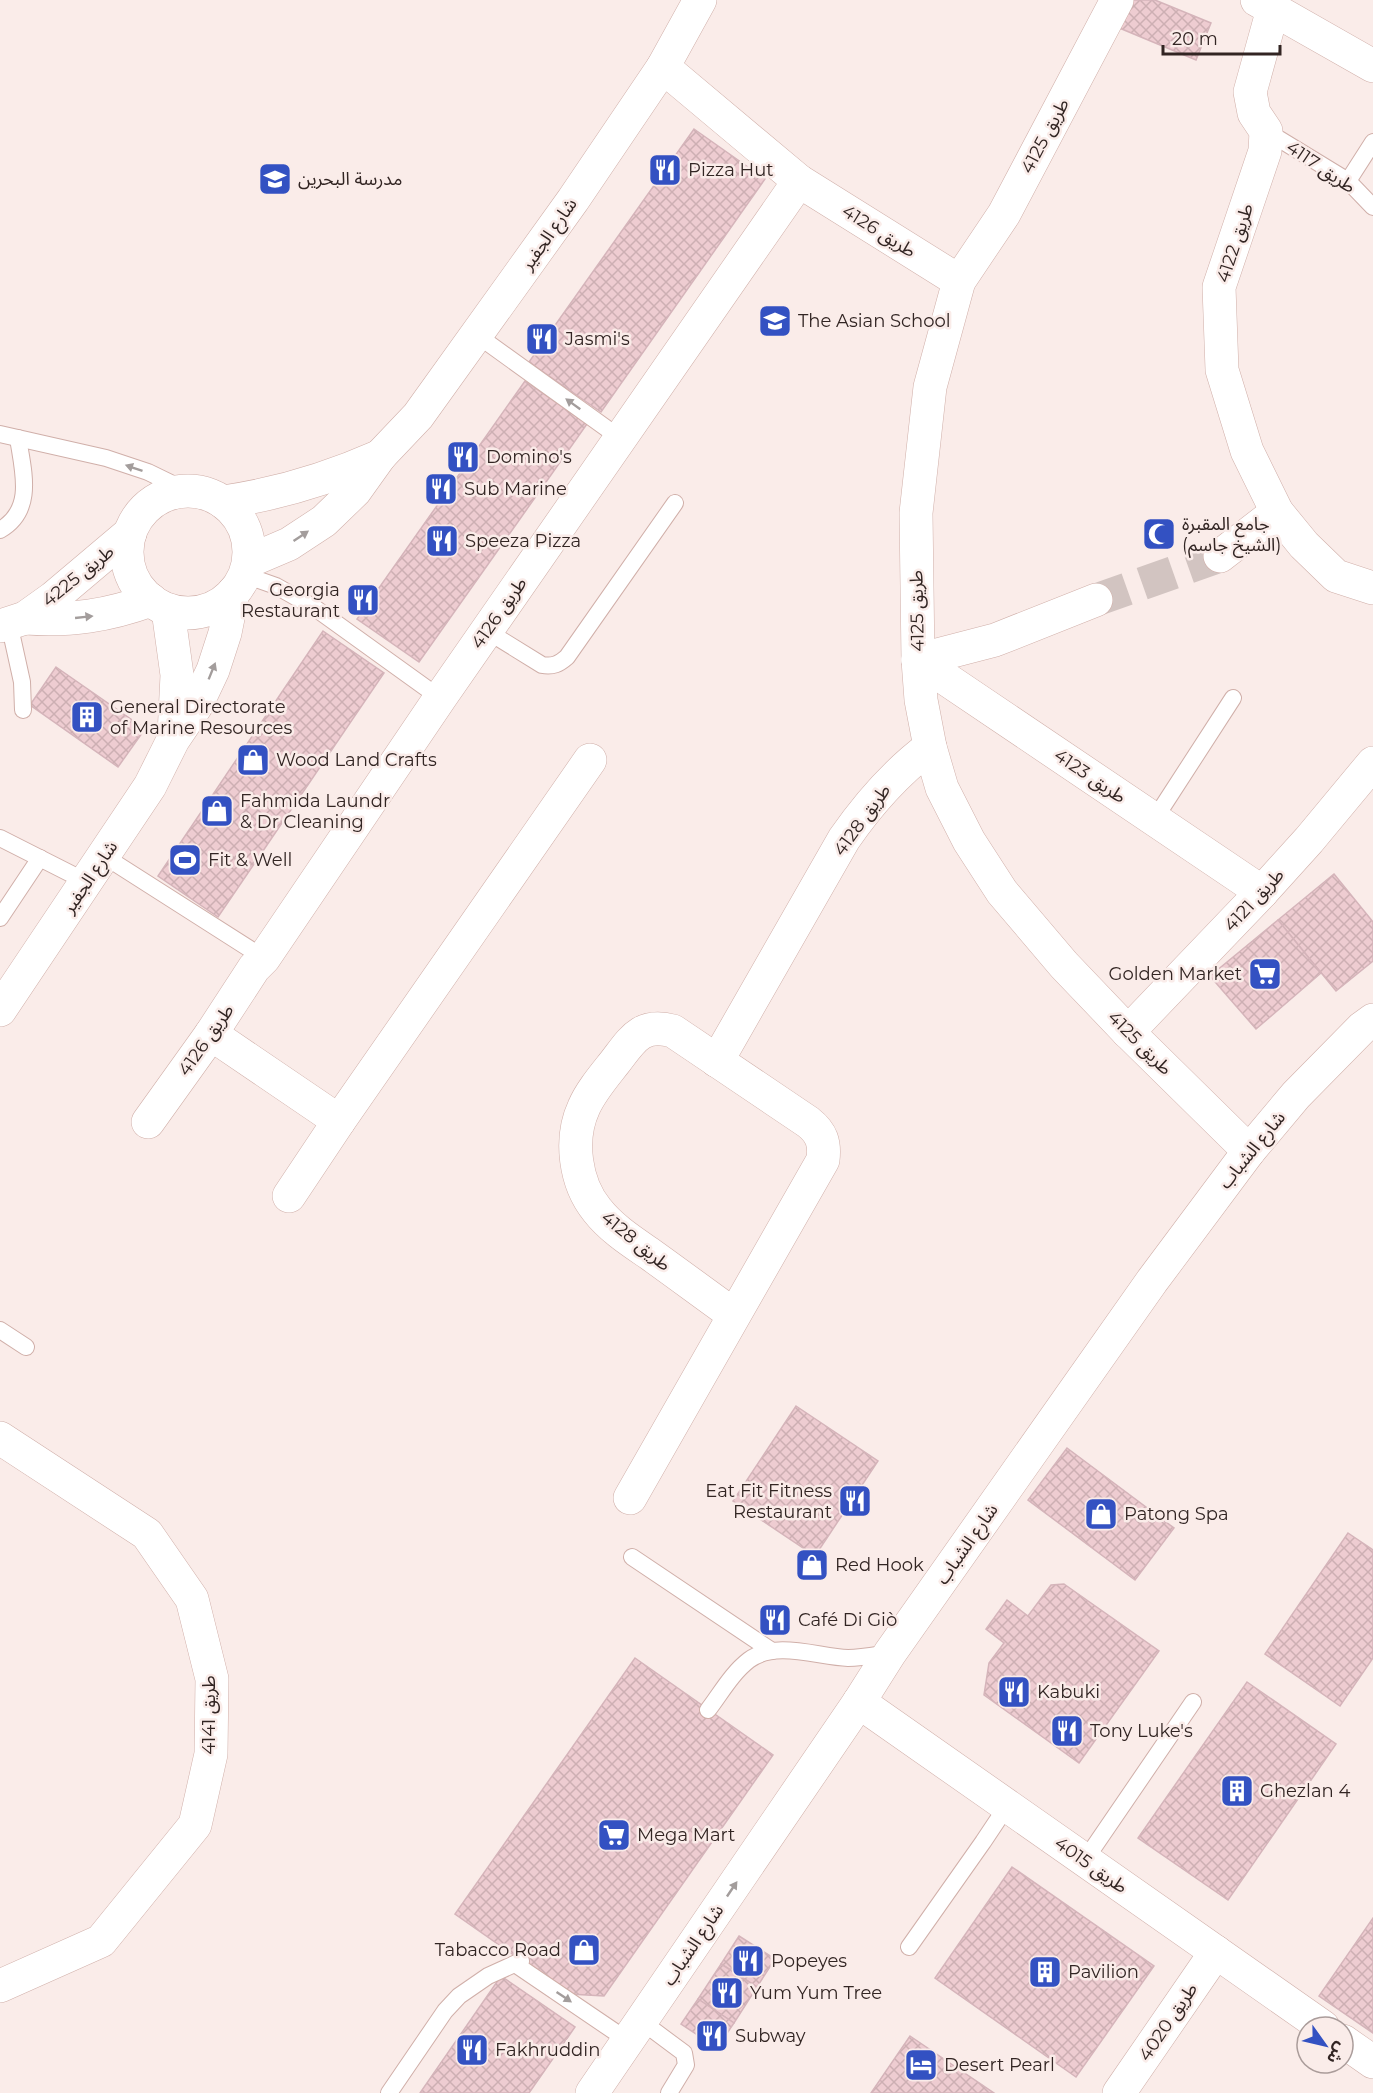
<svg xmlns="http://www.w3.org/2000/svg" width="1373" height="2093" font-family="Montserrat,'Noto Sans Arabic',sans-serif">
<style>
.building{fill:url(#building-cross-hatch);stroke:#d5b4ba;stroke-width:1.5}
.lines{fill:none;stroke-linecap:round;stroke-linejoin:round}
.minor-tunnel{stroke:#d2c4c1;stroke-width:33;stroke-dasharray:33 16;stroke-linecap:butt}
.service-casing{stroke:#d0afa9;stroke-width:18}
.minor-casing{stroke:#d0afa9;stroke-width:34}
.tertiary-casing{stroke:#d0afa9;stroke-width:34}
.service{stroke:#fff;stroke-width:16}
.minor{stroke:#fff;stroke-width:33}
.tertiary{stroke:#fff;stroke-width:33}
.oneway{fill:#a39d9c}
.labels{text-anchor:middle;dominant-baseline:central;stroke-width:5;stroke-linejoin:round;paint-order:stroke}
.street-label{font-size:18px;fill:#322523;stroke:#faece9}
.poi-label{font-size:18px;fill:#322523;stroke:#faece9;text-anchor:start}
</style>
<defs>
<pattern id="building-cross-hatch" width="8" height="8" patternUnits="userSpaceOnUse" patternTransform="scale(1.5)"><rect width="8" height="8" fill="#eeccd1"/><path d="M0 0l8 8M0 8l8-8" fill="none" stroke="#cdafb3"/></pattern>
</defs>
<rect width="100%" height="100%" fill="#faece9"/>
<g class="building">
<polygon points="1129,0 1155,0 1211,23 1196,60 1117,27"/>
<polygon points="694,129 765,179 601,412 529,362"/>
<polygon points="525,381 587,424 419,662 357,619"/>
<polygon points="323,631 384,673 218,917 158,876"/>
<polygon points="56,667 145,729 118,767 30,705"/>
<polygon points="1334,874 1373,922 1373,961 1336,991 1278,920"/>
<polygon points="1278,920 1321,973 1256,1029 1210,976"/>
<polygon points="796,1406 878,1461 815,1556 733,1501"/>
<polygon points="1067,1448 1174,1528 1135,1580 1028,1500"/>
<polygon points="1348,1533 1373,1550 1373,1658 1340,1706 1265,1654"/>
<polygon points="1064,1584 1159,1651 1079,1763 984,1695 989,1663 1004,1643 986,1629 1007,1600 1028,1616 1051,1585"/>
<polygon points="635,1658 773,1755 604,1996 569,1994 455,1914"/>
<polygon points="1247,1682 1336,1744 1228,1900 1138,1838"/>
<polygon points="1012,1867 1154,1966 1076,2077 935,1978"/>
<polygon points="1373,1918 1373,2033 1319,1996"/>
<polygon points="739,1936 775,1959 757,1987 721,1964"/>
<polygon points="721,1964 757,1987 734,2023 698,1999"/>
<polygon points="501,1976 575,2027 529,2093 420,2093"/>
<polygon points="698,1999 734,2023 717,2048 681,2024"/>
<polygon points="910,2036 994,2093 871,2093"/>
</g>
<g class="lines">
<polyline class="minor-tunnel" points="1096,600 1220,556"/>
<g class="service-casing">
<g id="service">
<polyline points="1266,131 1348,181 1373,207"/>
<polyline points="1348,181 1373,142"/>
<polyline points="477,335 620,438"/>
<polyline points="0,434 106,458 148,472 187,491"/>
<path d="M0 530C35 510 23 471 18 438"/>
<polyline points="245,575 276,586 315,608 440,698"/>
<polyline points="9,623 22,682 23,710"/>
<path d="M487 631 542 665C553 667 559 664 567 657L675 503"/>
<polyline points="1154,820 1233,698"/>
<polyline points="0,838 87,882"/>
<polyline points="104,856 264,958"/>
<polyline points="0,918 40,858"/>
<polyline points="0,1330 26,1347"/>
<polyline points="632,1557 772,1651"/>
<path d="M708 1710C721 1693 732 1673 749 1660 776 1640 818 1657 848 1658 862 1658 876 1655 889 1653"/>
<polyline points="1085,1860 1193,1702"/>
<polyline points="909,1947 983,1842 1007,1806"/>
<polyline points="515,1964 627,2040"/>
<polyline points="641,2021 684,2053 686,2065 669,2093"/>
<polyline points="389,2093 445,2011 459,1996 488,1976 521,1961"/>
</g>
</g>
<g class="minor-casing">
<g id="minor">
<polyline points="1117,0 1004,214 959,281 930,387 916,513 918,660 921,700 930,747 942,788 969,841 1002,892 1064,965 1128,1032 1249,1151"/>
<polyline points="1257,0 1373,66"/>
<polyline points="1273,9 1250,92 1254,113 1266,131 1265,151 1219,287 1222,370 1247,451 1277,512 1304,545 1336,576 1373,588"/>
<polyline points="663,67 799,181 959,281"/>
<polyline points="1220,556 1277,512"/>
<polyline points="168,610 177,675 174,735"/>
<path d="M25 618C71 621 107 616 151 600"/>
<polyline points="0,626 25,618 53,598 130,533"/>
<polyline points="918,660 1262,892"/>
<polyline points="918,660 995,640 1096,600"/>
<polyline points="0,1010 150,786 173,740 196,706 213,670 225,633 233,593"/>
<polyline points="1128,1032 1262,892 1309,840 1373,763"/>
<polyline points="211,1034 339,1121"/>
<path d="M717 1061 844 839C869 803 895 773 930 747"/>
<polyline points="148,1122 211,1034 254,968 264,958 440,698 799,181"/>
<polyline points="289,1196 339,1121 590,760"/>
<polyline points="0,1438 147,1534 192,1599 212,1679 211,1754 195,1825 101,1941 0,1986"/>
<path d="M630 1498 823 1160C825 1143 822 1133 808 1122L673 1031C641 1022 632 1040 615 1062 604 1076 591 1091 584 1107 569 1139 575 1183 597 1210 611 1228 631 1241 650 1254 678 1274 706 1295 734 1315"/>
<polyline points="859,1702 1323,2027"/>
<polyline points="1343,2041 1373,2062"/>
<polyline points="1119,2093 1216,1952"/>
</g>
</g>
<g class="tertiary-casing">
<g id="tertiary">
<circle cx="188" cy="552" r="61"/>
<path d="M223 502C279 494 328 479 380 456"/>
<polyline points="249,561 289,544 324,521 355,491 380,456 418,416 573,200 663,67 700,0"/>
<polyline points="592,2093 859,1702 890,1653 1152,1281 1249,1151 1296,1095 1362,1028 1373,1020"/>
</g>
</g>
<use href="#service" class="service"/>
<use href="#minor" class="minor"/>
<use href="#tertiary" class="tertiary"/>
</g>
<defs><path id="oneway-solid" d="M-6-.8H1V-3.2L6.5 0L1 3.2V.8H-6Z" transform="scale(1.5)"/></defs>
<g class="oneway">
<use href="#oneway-solid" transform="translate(573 404) rotate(-144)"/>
<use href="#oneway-solid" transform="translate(134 468) rotate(-161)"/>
<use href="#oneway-solid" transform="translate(301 536) rotate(-34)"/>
<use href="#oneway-solid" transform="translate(84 617) rotate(-6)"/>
<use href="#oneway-solid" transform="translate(212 671) rotate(-68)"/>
<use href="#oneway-solid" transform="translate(732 1889) rotate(-56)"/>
<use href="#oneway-solid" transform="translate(564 1997) rotate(34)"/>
</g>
<defs>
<g id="restaurant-square" transform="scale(1.725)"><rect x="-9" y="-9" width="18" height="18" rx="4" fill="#3351c2" stroke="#faece9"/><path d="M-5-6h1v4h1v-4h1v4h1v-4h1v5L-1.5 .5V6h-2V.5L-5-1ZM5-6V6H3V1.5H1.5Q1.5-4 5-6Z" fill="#fff"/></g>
<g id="school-square" transform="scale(1.725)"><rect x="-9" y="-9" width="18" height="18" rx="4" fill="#3351c2" stroke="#faece9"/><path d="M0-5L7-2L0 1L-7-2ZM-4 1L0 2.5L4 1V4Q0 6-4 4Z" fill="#fff"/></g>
<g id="mosque-square" transform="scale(1.725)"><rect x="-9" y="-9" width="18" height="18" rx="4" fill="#3351c2" stroke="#faece9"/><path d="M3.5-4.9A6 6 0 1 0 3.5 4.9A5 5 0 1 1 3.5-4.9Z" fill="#fff"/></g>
<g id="building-square" transform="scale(1.725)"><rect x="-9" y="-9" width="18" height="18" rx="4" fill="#3351c2" stroke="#faece9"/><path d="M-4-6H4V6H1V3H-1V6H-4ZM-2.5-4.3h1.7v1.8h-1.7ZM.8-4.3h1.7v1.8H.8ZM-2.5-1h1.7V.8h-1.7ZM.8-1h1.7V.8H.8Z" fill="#fff"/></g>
<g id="shop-square" transform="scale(1.725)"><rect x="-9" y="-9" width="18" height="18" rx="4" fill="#3351c2" stroke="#faece9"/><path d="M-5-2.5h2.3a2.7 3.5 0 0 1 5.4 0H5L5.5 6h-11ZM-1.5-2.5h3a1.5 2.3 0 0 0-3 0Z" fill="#fff"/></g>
<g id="stadium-square" transform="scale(1.725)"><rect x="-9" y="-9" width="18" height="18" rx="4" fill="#3351c2" stroke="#faece9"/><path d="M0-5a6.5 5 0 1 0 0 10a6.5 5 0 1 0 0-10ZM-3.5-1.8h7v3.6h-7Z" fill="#fff"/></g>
<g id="supermarket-square" transform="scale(1.725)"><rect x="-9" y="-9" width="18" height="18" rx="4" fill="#3351c2" stroke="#faece9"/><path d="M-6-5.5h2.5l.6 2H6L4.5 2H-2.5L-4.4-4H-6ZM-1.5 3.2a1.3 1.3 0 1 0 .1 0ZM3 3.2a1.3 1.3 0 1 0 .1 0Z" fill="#fff"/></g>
<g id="hotel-square" transform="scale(1.725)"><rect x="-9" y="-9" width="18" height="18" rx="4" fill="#3351c2" stroke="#faece9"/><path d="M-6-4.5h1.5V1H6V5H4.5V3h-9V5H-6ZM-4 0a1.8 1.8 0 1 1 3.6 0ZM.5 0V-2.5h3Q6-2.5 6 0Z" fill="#fff"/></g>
</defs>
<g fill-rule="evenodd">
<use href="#restaurant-square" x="665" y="170"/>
<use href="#school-square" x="275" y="179"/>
<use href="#school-square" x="775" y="321"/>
<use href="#restaurant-square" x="542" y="339"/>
<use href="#restaurant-square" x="463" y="457"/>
<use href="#restaurant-square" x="441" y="489"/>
<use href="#mosque-square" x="1159" y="534"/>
<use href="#restaurant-square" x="442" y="541"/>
<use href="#restaurant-square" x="363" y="600"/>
<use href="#building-square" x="87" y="717"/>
<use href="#shop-square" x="253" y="760"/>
<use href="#shop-square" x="217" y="811"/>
<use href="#stadium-square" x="185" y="860"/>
<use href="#supermarket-square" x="1265" y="974"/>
<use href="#restaurant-square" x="855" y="1501"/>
<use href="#shop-square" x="1101" y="1514"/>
<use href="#shop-square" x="812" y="1565"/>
<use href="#restaurant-square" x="775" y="1620"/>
<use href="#restaurant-square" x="1014" y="1692"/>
<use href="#restaurant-square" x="1067" y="1731"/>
<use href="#building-square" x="1237" y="1791"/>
<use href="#supermarket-square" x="614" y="1835"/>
<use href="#shop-square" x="584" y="1950"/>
<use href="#restaurant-square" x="748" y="1961"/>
<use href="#building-square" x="1045" y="1972"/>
<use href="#restaurant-square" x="727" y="1993"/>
<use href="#restaurant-square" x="712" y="2036"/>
<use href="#restaurant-square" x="472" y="2050"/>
<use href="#hotel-square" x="921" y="2065"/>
</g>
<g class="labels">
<g class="street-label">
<text transform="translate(1045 136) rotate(-62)">طريق 4125</text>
<text transform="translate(1321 167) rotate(34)">طريق 4117</text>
<text transform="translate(879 231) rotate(32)">طريق 4126</text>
<text transform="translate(549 234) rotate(-55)">شارع الجفير</text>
<text transform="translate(1235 243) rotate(-72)">طريق 4122</text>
<text transform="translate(78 576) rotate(-39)">طريق 4225</text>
<text transform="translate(917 611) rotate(-91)">طريق 4125</text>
<text transform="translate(499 613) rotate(-55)">طريق 4126</text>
<text transform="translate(1090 776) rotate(34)">طريق 4123</text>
<text transform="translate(862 820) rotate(-54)">طريق 4128</text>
<text transform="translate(90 877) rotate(-56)">شارع الجفير</text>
<text transform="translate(1254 900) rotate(-47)">طريق 4121</text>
<text transform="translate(206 1040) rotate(-55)">طريق 4126</text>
<text transform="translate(1140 1043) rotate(45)">طريق 4125</text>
<text transform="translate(1252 1150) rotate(-51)">شارع الشباب</text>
<text transform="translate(636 1241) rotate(39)">طريق 4128</text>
<text transform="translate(967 1544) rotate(-55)">شارع الشباب</text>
<text transform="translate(209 1715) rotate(-90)">طريق 4141</text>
<text transform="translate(1091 1865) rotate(35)">طريق 4015</text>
<text transform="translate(693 1945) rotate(-56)">شارع الشباب</text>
<text transform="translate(1168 2022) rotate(-56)">طريق 4020</text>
</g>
<g class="poi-label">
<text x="688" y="170">Pizza Hut</text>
<text x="298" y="179">مدرسة البحرين</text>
<text x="798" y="321">The Asian School</text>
<text x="565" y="339">Jasmi's</text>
<text x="486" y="457">Domino's</text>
<text x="464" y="489">Sub Marine</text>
<text x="1182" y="524">جامع المقبرة<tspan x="1182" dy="21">(الشيخ جاسم)</tspan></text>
<text x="465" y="541">Speeza Pizza</text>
<text x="340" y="590" text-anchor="end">Georgia<tspan x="340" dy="21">Restaurant</tspan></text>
<text x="110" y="707">General Directorate<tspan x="110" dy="21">of Marine Resources</tspan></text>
<text x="276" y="760">Wood Land Crafts</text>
<text x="240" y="801">Fahmida Laundr<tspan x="240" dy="21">&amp; Dr Cleaning</tspan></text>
<text x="208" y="860">Fit &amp; Well</text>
<text x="1242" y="974" text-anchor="end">Golden Market</text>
<text x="832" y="1491" text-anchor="end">Eat Fit Fitness<tspan x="832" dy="21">Restaurant</tspan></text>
<text x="1124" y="1514">Patong Spa</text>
<text x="835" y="1565">Red Hook</text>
<text x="798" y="1620">Café Di Giò</text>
<text x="1037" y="1692">Kabuki</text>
<text x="1090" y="1731">Tony Luke's</text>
<text x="1260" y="1791">Ghezlan 4</text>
<text x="637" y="1835">Mega Mart</text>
<text x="561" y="1950" text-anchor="end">Tabacco Road</text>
<text x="771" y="1961">Popeyes</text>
<text x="1068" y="1972">Pavilion</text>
<text x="750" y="1993">Yum Yum Tree</text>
<text x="735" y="2036">Subway</text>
<text x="495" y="2050">Fakhruddin</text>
<text x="944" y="2065">Desert Pearl</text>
</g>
</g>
<g transform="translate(1325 2045) rotate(124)"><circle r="28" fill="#faece9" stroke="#aa9c9a" stroke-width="1.5"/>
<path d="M0-4.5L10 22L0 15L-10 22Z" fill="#3351c2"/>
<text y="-9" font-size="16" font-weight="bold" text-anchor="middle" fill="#322523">ش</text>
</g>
<path d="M1163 45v9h117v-9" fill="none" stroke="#322523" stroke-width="3"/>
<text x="1172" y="45" font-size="18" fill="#322523" stroke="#faece9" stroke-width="4.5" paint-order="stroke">20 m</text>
</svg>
